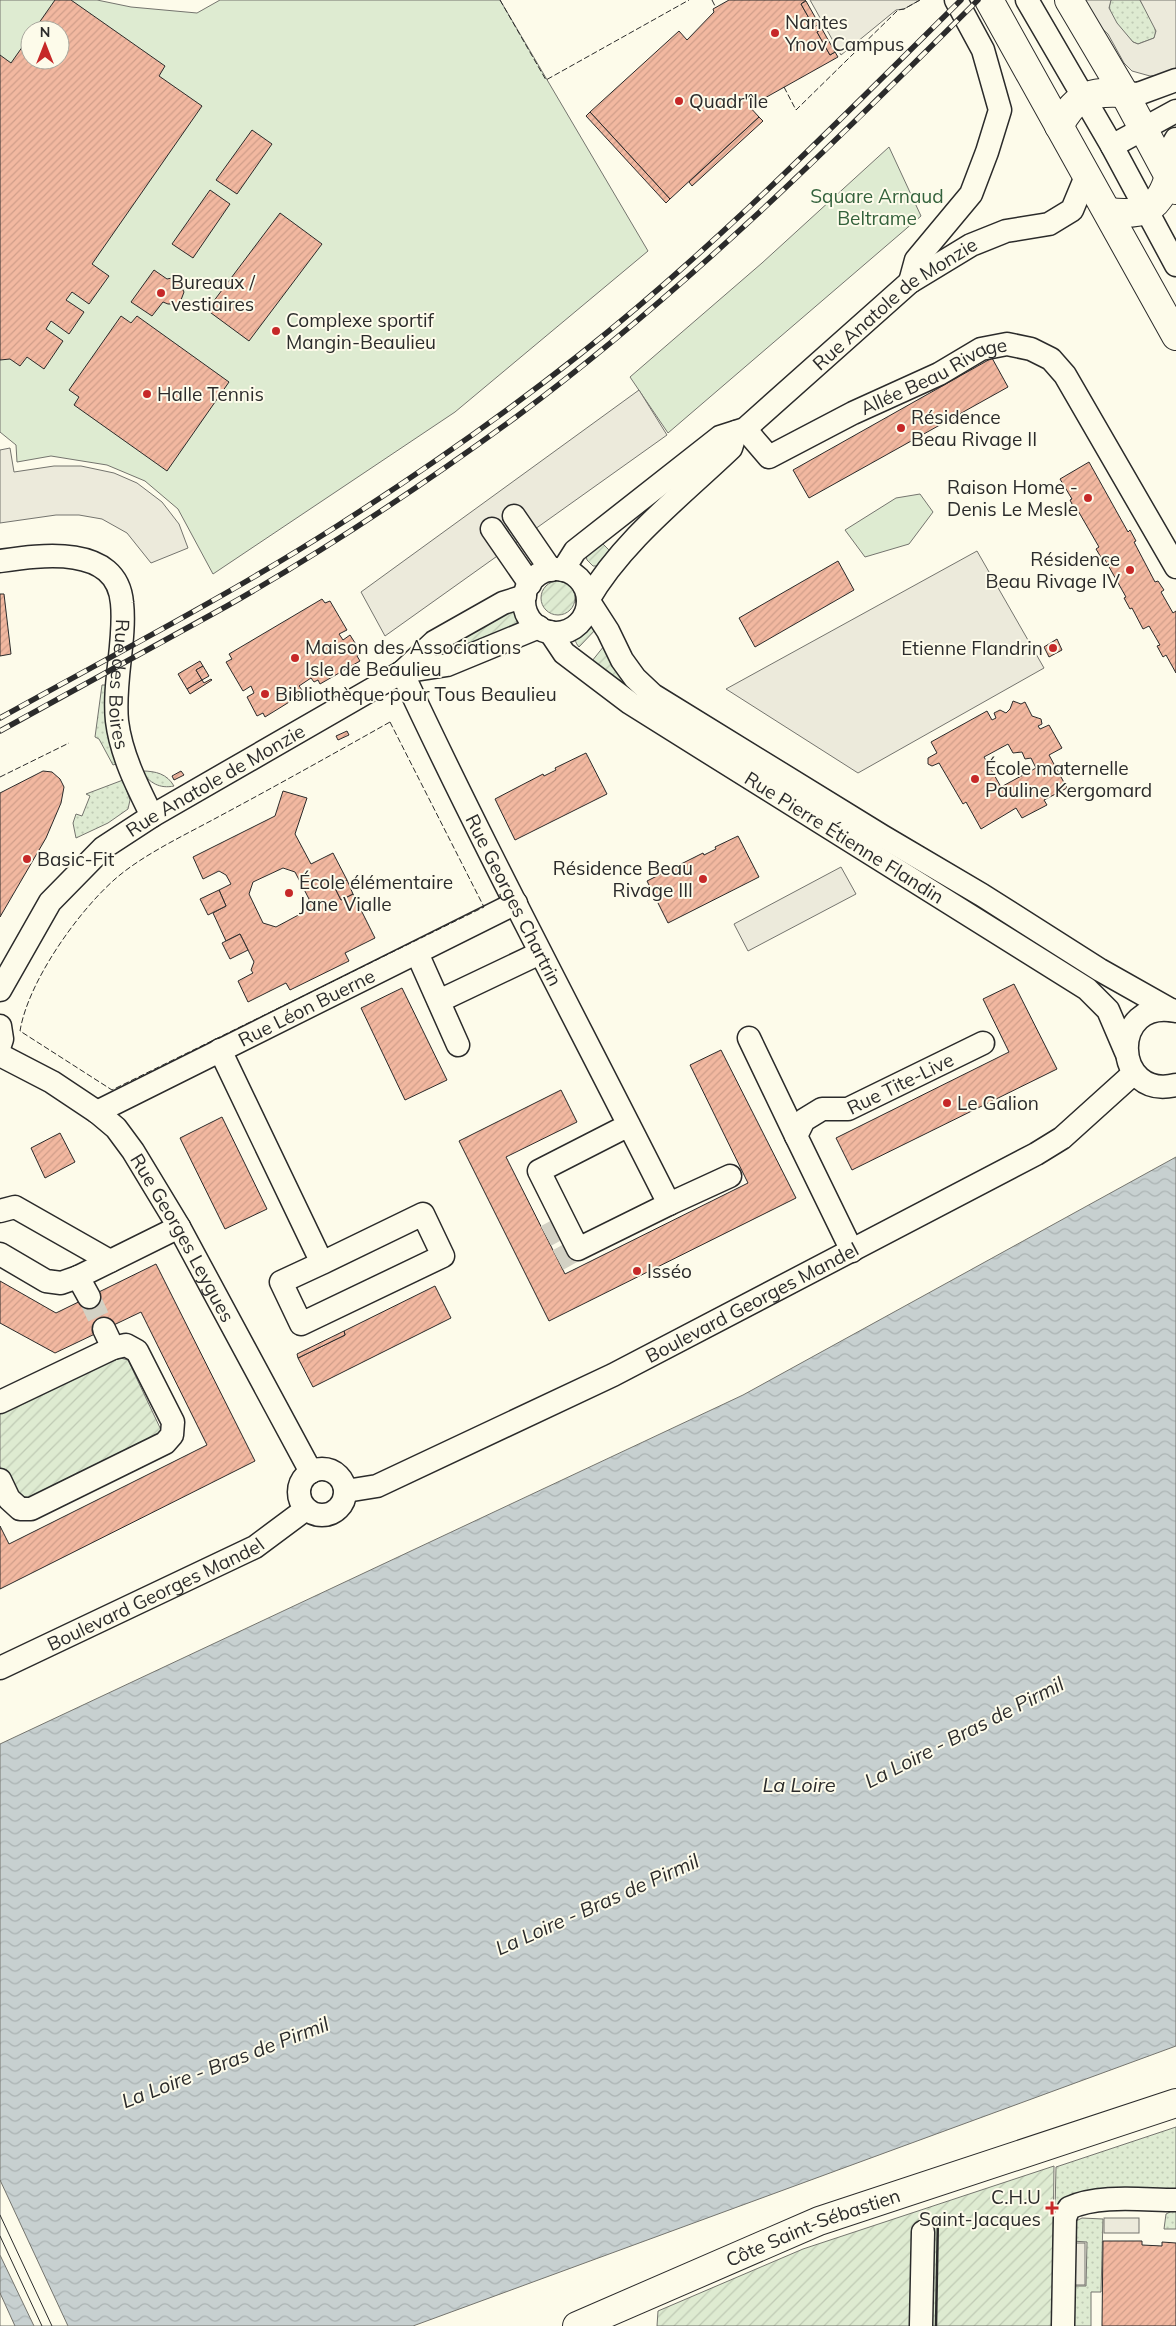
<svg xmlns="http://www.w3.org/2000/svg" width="1176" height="2326" font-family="Mulish,sans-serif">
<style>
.grass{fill:url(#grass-dots);stroke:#74746e}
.park{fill:#deebd1;stroke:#74746e;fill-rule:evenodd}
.garden{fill:url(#garden-furrows);stroke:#74746e}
.parking{fill:#eceadb;stroke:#74746e}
.water{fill:url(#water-waves);stroke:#74746e}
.pier{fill:#fdfbea;stroke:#74746e}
.building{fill:url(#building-hatch);stroke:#2b2b2b;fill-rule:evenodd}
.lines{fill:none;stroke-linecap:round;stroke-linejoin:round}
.minor-tunnel{stroke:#d3d1c4;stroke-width:22;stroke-dasharray:22 11;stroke-linecap:butt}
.minor-casing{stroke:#2b2b2b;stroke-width:25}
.major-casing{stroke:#2b2b2b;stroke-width:30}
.minor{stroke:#fdfbea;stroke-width:22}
.major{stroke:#fdfbea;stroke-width:28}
.tram{stroke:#2b2b2b;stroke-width:1}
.rail-casing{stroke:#2b2b2b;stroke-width:5.5}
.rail{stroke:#fdfbea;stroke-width:4;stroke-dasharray:11;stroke-linecap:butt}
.fence{stroke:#2b2b2b;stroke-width:1;stroke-dasharray:6 2.5;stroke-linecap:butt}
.wall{stroke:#2b2b2b;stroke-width:2.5}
.poi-dot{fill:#c62828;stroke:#fdfbea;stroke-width:2}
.labels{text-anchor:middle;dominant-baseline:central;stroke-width:4;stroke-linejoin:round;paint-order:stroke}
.poi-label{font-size:19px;fill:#2b2b2b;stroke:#fdfbea;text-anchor:start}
.park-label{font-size:19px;fill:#34623c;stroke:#fdfbea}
.street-label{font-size:19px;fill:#2b2b2b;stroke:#fdfbea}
.water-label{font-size:20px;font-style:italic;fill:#2b2b2b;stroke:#fdfbea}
</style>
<defs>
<pattern id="grass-dots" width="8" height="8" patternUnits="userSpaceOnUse" patternTransform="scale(1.25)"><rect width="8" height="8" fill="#deebd1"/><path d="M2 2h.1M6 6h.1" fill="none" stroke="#bfcab4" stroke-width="1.8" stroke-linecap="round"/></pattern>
<pattern id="garden-furrows" width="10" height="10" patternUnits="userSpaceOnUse" patternTransform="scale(1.25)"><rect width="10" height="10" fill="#deebd1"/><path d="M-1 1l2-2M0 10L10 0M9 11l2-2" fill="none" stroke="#bfcab4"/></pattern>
<pattern id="water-waves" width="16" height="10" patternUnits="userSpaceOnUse" patternTransform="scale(1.25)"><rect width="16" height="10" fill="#c7d0d0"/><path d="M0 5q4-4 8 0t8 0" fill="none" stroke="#abb3b3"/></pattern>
<pattern id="building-hatch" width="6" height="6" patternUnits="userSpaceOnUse" patternTransform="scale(1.25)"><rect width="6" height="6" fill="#f2b8a0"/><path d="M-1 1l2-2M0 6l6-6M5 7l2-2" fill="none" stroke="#d09e8a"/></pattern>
</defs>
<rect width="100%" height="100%" fill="#fdfbea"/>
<g class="grass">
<path d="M1111 0H1140C1145 10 1160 27 1154 38L1138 44 1133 42C1124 32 1104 15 1111 0Z"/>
<polygon points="102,685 108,685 118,763 113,765 99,739 95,737"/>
<path d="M142 771C156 771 167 774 174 786 160 789 149 783 142 771Z"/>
<polygon points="123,780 130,800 128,809 108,823 76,838 73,823 76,814 82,816 90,796 86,794"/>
<polygon points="1176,2127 1176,2192 1055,2212 1056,2167"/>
<polygon points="1176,2209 1176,2229 1164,2229 1166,2214"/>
<polygon points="1082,2218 1103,2219 1101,2292 1091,2292 1091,2326 1069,2326 1070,2286 1086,2286 1087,2242 1072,2241 1074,2222"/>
</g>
<g class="park">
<path d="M0 0H97L131 7 197 13 220 0H500L648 251 455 412 213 574 178 509 145 481 107 465 51 456 17 462 16 445 0 432ZM30 30H60V60H30Z"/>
<polygon points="889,147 921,216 668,433 630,377 762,263"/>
<polygon points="920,494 933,512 909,544 865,557 845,530 896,498"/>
</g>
<g class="garden">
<polygon points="599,540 611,552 598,566 593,566 587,560 586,556"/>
<circle cx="558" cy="598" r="17"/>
<polygon points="510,609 517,615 517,624 456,652 451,642"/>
<path d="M589 624 598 627 579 647C570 637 578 627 589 624Z"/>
<polygon points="604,646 627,680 625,684 592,661"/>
<polygon points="113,1356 128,1360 162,1432 30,1498 13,1494 0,1466 0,1411"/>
<polygon points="1054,2166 1052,2326 657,2326 658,2311 803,2249"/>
</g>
<g class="parking">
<polygon points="810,0 920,0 904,9 896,10 841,55"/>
<polygon points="1082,0 1111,0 1109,8 1117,23 1133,42 1138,44 1154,38 1156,31 1140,0 1176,0 1176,68 1162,75 1150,76 1132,71 1124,63 1108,34 1098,25"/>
<polygon points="639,390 667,435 385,636 361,592"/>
<polygon points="10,448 14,472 54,466 81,466 114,473 137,483 162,502 179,524 188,548 151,563 127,533 102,519 79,515 56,515 0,523 0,450"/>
<polygon points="977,551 1044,668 858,773 726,689"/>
<polygon points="841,867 856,894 748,951 734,924"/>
<rect x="1104" y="2218" width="35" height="15"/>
<rect x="1072" y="2243" width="13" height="42"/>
</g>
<polygon class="water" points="1176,1157 1176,2046 413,2326 0,2326 0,1744 743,1395"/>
<g class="pier">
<polygon points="0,2180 68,2326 34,2326 0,2255"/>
<polygon points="0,2293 15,2326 0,2326"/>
</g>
<g class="building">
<polygon points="55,0 71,0 165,66 159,76 202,106 92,264 109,276 89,304 72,292 66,300 84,312 69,334 51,321 46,329 63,341 44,369 27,357 20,366 10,359 0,360 0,55 11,63 30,36 30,60 60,60 60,30 34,30"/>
<polygon points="729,0 806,0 801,4 814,27 819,24 822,29 817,32 830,55 835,52 838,57 763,99 761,97 751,103 748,105 759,117 670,199 590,112 679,31 687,40 714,12 713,9"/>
<polygon points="806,1 819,24 814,27 801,4"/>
<polygon points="822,29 835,52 830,55 817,32"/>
<polygon points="590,112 670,199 666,203 586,116"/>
<polygon points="759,117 763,121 692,186 689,182"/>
<polygon points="252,130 272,144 237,194 216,180"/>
<polygon points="210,190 230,204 193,258 172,244"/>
<polygon points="280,213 322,244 249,341 207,310"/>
<polygon points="154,270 167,279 172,278 178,280 184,292 181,300 176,304 168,304 163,302 152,316 131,302"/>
<polygon points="121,316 131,323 137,316 229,382 167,471 74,405 79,397 69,390"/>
<polygon points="992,358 1008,387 809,498 793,470"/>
<polygon points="1089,462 1128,532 1130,530 1136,541 1134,542 1155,582 1158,581 1164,590 1161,592 1173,613 1176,611 1176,673 1166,655 1163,657 1157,646 1160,645 1149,626 1143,629 1132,608 1130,609 1124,598 1126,597 1104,558 1102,559 1096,549 1099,547 1077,509 1075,510 1070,500 1072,499 1060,479"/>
<polygon points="838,561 854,590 755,647 739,618"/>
<polygon points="0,594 4,594 11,654 0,656"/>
<polygon points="322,599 325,603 330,601 347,630 339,634 343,640 350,635 362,654 357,656 360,661 320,684 318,680 314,682 311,678 299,686 302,690 297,693 299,696 265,717 263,713 257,716 247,697 254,693 251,686 243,691 226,662 232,659 229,654"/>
<polygon points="1057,639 1062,650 1049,657 1044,647"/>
<polygon points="200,661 203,666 196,670 202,680 187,689 178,674"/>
<polygon points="203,666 209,676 202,680 196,670"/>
<polygon points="211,679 212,680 190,694 187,689 202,680 204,683"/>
<path d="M1013 701 1021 704 1025 702 1032 716 1041 719 1042 724 1038 726 1040 729 1049 725 1062 748 1049 755 1067 788 1044 800 1047 805 1022 818 1016 808 981 829 966 802 963 804 939 763 932 766 928 764V758L937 753 931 742 987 711 992 720 996 718 994 713 1000 710 1006 713 1010 709ZM1008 744 1013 753 1022 752 1025 759 1031 758 1036 768 1001 787 984 757Z"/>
<polygon points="347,731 349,735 338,740 336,736"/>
<polygon points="586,753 607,794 515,840 495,799 543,774 544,776 556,770 555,768"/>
<polygon points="43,771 52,772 60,779 64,787 61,803 46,838 0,917 0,793"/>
<polygon points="181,771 184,775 174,780 172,776"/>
<path d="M283 791 307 798 295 834 311 864 333 853 347 880 334 886 341 900 353 894 375 938 345 953 349 961 290 990 286 983 248 1002 238 981 253 973 251 970 254 962 240 934 226 941 213 913 226 906 219 890 231 884 226 875 219 871 203 879 193 857 275 816ZM283 868 295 872 309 899 304 912 276 927 263 923 249 894 253 882Z"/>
<polygon points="738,836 759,877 668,923 647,881 703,853 704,855 716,849 715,847"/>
<polygon points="347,880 353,894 341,900 334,886"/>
<polygon points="219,890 226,906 208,915 200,899"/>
<polygon points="240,934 248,950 230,959 222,943"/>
<polygon points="1014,984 1057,1069 852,1170 836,1138 1009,1052 983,999"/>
<polygon points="402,988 447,1080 405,1100 361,1008"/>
<polygon points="721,1050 796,1198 549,1321 459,1141 561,1090 577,1122 506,1157 565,1274 748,1183 690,1065"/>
<polygon points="222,1117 267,1209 225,1229 180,1138"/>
<polygon points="60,1133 75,1162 45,1178 31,1148"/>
<polygon points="156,1264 255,1461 0,1589 0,1526 9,1544 207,1445 141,1312 55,1353 0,1323 0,1281 56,1313"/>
<polygon points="435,1286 451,1318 313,1387 298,1358 345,1335 344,1331"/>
<polygon points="344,1331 345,1335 298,1358 297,1354"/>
<polygon points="1103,2241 1142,2241 1142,2245 1162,2246 1162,2242 1176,2243 1176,2326 1102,2326"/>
</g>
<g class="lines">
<g class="minor-tunnel">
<polyline points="546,1236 566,1225"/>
<polyline points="558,1260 578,1249"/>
<polyline points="89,1297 104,1329"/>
</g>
<g class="minor-casing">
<g id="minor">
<polyline points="1027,0 1112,146 1176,265"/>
<polyline points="1124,93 1138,94 1176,80"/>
<polyline points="1112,146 1176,111"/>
<polyline points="1162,163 1176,139"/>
<polyline points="910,282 916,260 971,194 987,152 1000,110 983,50 956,0"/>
<path id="s1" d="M745 429 769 457 853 413 939 374 981 349 1007 344 1031 349 1051 359 1065 375 1176 567"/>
<polyline points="514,516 551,570"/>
<polyline points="492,529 530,584"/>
<path id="s2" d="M0 561C41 555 117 544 122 603 126 640 113 682 117 721 121 754 137 786 152 816"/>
<circle cx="556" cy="601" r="32"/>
<path id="s3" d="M563 570 575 551 720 437 745 429 910 282 971 245 1006 231 1049 224 1072 210 1087 174"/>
<polyline points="588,600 608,631 622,660 635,678 653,695 882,836 982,895 1100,970 1171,1010"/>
<path d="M588 600C622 541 682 495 731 448L736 432"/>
<path id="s4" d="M550 632 564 653 630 703 1087 989 1108 1010 1126 1052"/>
<path id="s5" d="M402 672C486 852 580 1027 669 1204L578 1249 539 1171 629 1125"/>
<polyline points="402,672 447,665 539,627"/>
<polyline points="417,953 458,1045"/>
<path id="s6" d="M0 990 50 902 103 848 152 816 402 672 434 642 503 603 525 596"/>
<polyline points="439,1001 540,953"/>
<path d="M1176 1011C1109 997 1112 1101 1176 1085"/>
<polyline points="0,1026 2,1039 0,1045"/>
<polyline points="749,1038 796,1136"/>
<polyline points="220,1050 322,1263 281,1282 301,1324 443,1256 423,1214 322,1263"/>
<path id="s7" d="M0 1055 52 1082 97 1112 116 1128 133 1151 179 1227 311 1472"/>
<path id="s8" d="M97 1112 516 903"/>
<polyline points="669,1204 730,1176"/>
<polyline points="0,1211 15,1207 110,1261"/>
<path id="s9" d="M852 1251 796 1136 804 1120 822 1109H848L983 1043"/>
<polyline points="0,1254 46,1281 61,1283 78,1277 179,1227"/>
<polyline points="78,1277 89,1297"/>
<polyline points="104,1329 113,1348"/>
<polyline points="0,1402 113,1348 126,1345 137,1351 173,1422 172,1435 165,1443 31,1509 20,1509 9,1499 0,1480"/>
<circle cx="322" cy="1492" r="23"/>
<path id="s10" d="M346 1491 377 1486 613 1375 1036 1154 1062 1138 1134 1073"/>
<path id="s11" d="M0 1668 255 1547 306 1509"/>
<polyline points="921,2326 923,2232"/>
<path d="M1063 2326 1065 2218 1069 2208C1099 2194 1143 2200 1176 2200"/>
</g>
</g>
<g class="major-casing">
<g id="major">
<polyline points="989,0 1176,336"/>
<polyline points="1069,0 1124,93 1176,190"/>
<path d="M1059 126C1076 95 1089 91 1124 93"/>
<path d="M1108 212C1142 216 1159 211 1169 176"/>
<path id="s12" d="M577 2326 819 2221 1176 2103"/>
</g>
</g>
<use href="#minor" class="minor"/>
<use href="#major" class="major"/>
<g class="tram">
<polyline points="0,2215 52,2326"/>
<polyline points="0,2236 42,2326"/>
</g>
<g class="rail-casing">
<g id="rail">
<path d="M0 718C113 655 228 596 337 526 420 473 502 416 579 355 716 247 837 122 961 0"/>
<path d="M0 731C75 689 152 648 227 606 327 549 423 485 516 417 683 293 831 146 978 0"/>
</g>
</g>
<use href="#rail" class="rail"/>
<g class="fence">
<polyline points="500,0 546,80 689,0"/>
<polyline points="712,0 716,8"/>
<polyline points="784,87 796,110 898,10 904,9 920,0"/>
<path d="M390 722 484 907 112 1090 20 1031C28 982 77 913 114 880 142 855 185 835 218 817 276 786 333 754 390 722Z"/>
<polyline points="0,777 69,743"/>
</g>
<polyline class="wall" points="936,2326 938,2216"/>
</g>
<g class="poi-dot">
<circle cx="775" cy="33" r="5"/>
<circle cx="679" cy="101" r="5"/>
<circle cx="161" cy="293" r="5"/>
<circle cx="276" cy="331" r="5"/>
<circle cx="147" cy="394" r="5"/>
<circle cx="901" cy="428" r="5"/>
<circle cx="1088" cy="498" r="5"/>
<circle cx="1130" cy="570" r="5"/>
<circle cx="1053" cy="648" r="5"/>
<circle cx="295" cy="658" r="5"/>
<circle cx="265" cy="694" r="5"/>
<circle cx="975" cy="779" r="5"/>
<circle cx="27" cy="859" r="5"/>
<circle cx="703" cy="879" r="5"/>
<circle cx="289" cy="893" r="5"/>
<circle cx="947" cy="1103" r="5"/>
<circle cx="637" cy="1271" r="5"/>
<path d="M1049.5 2200.5h5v5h5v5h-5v5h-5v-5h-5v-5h5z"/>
</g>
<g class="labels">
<g class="poi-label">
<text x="785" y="22">Nantes<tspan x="785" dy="22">Ynov Campus</tspan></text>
<text x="689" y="101">Quadr'île</text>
<text x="171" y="282">Bureaux /<tspan x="171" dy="22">vestiaires</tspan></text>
<text x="286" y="320">Complexe sportif<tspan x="286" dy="22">Mangin-Beaulieu</tspan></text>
<text x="157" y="394">Halle Tennis</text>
<text x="911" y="417">Résidence<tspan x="911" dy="22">Beau Rivage II</tspan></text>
<text x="1078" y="487" text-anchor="end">Raison Home -<tspan x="1078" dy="22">Denis Le Mesle</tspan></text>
<text x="1120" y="559" text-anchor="end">Résidence<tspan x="1120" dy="22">Beau Rivage IV</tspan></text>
<text x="305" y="647">Maison des Associations<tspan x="305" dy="22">Isle de Beaulieu</tspan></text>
<text x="1043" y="648" text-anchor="end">Etienne Flandrin</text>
<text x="275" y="694">Bibliothèque pour Tous Beaulieu</text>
<text x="985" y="768">École maternelle<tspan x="985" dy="22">Pauline Kergomard</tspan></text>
<text x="37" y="859">Basic-Fit</text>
<text x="693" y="868" text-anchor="end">Résidence Beau<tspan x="693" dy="22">Rivage III</tspan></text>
<text x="299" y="882">École élémentaire<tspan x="299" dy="22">Jane Vialle</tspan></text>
<text x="957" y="1103">Le Galion</text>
<text x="647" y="1271">Isséo</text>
<text x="1041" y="2197" text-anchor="end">C.H.U<tspan x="1041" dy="22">Saint-Jacques</tspan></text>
</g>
<g class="park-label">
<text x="877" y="196">Square Arnaud<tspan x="877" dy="22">Beltrame</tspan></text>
</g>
<g class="street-label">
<text stroke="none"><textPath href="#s3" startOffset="429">Rue Anatole de Monzie</textPath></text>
<text stroke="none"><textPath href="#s1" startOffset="221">Allée Beau Rivage</textPath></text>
<text stroke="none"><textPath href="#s2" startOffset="228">Rue des Boires</textPath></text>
<text stroke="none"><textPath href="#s6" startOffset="308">Rue Anatole de Monzie</textPath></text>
<text stroke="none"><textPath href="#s4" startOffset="361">Rue Pierre Étienne Flandin</textPath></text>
<text stroke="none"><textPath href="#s5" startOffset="254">Rue Georges Chartrin</textPath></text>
<text stroke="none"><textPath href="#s8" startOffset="234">Rue Léon Buerne</textPath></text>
<text stroke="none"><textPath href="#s9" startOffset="251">Rue Tite-Live</textPath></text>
<text stroke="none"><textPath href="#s7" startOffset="266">Rue Georges Leygues</textPath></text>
<text stroke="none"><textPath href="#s10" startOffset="449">Boulevard Georges Mandel</textPath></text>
<text stroke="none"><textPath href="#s11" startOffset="172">Boulevard Georges Mandel</textPath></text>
<text stroke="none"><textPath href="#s12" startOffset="256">Côte Saint-Sébastien</textPath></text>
</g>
<g class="water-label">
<text transform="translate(964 1732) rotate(-27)">La Loire - Bras de Pirmil</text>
<text x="799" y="1784">La Loire</text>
<text transform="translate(597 1904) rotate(-24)">La Loire - Bras de Pirmil</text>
<text transform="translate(225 2062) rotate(-21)">La Loire - Bras de Pirmil</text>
</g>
</g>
<g transform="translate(45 45)"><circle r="24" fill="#fdfbea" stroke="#a9a89e"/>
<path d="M0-4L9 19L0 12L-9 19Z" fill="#c62828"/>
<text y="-8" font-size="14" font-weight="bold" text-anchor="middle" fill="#2b2b2b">N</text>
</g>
</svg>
